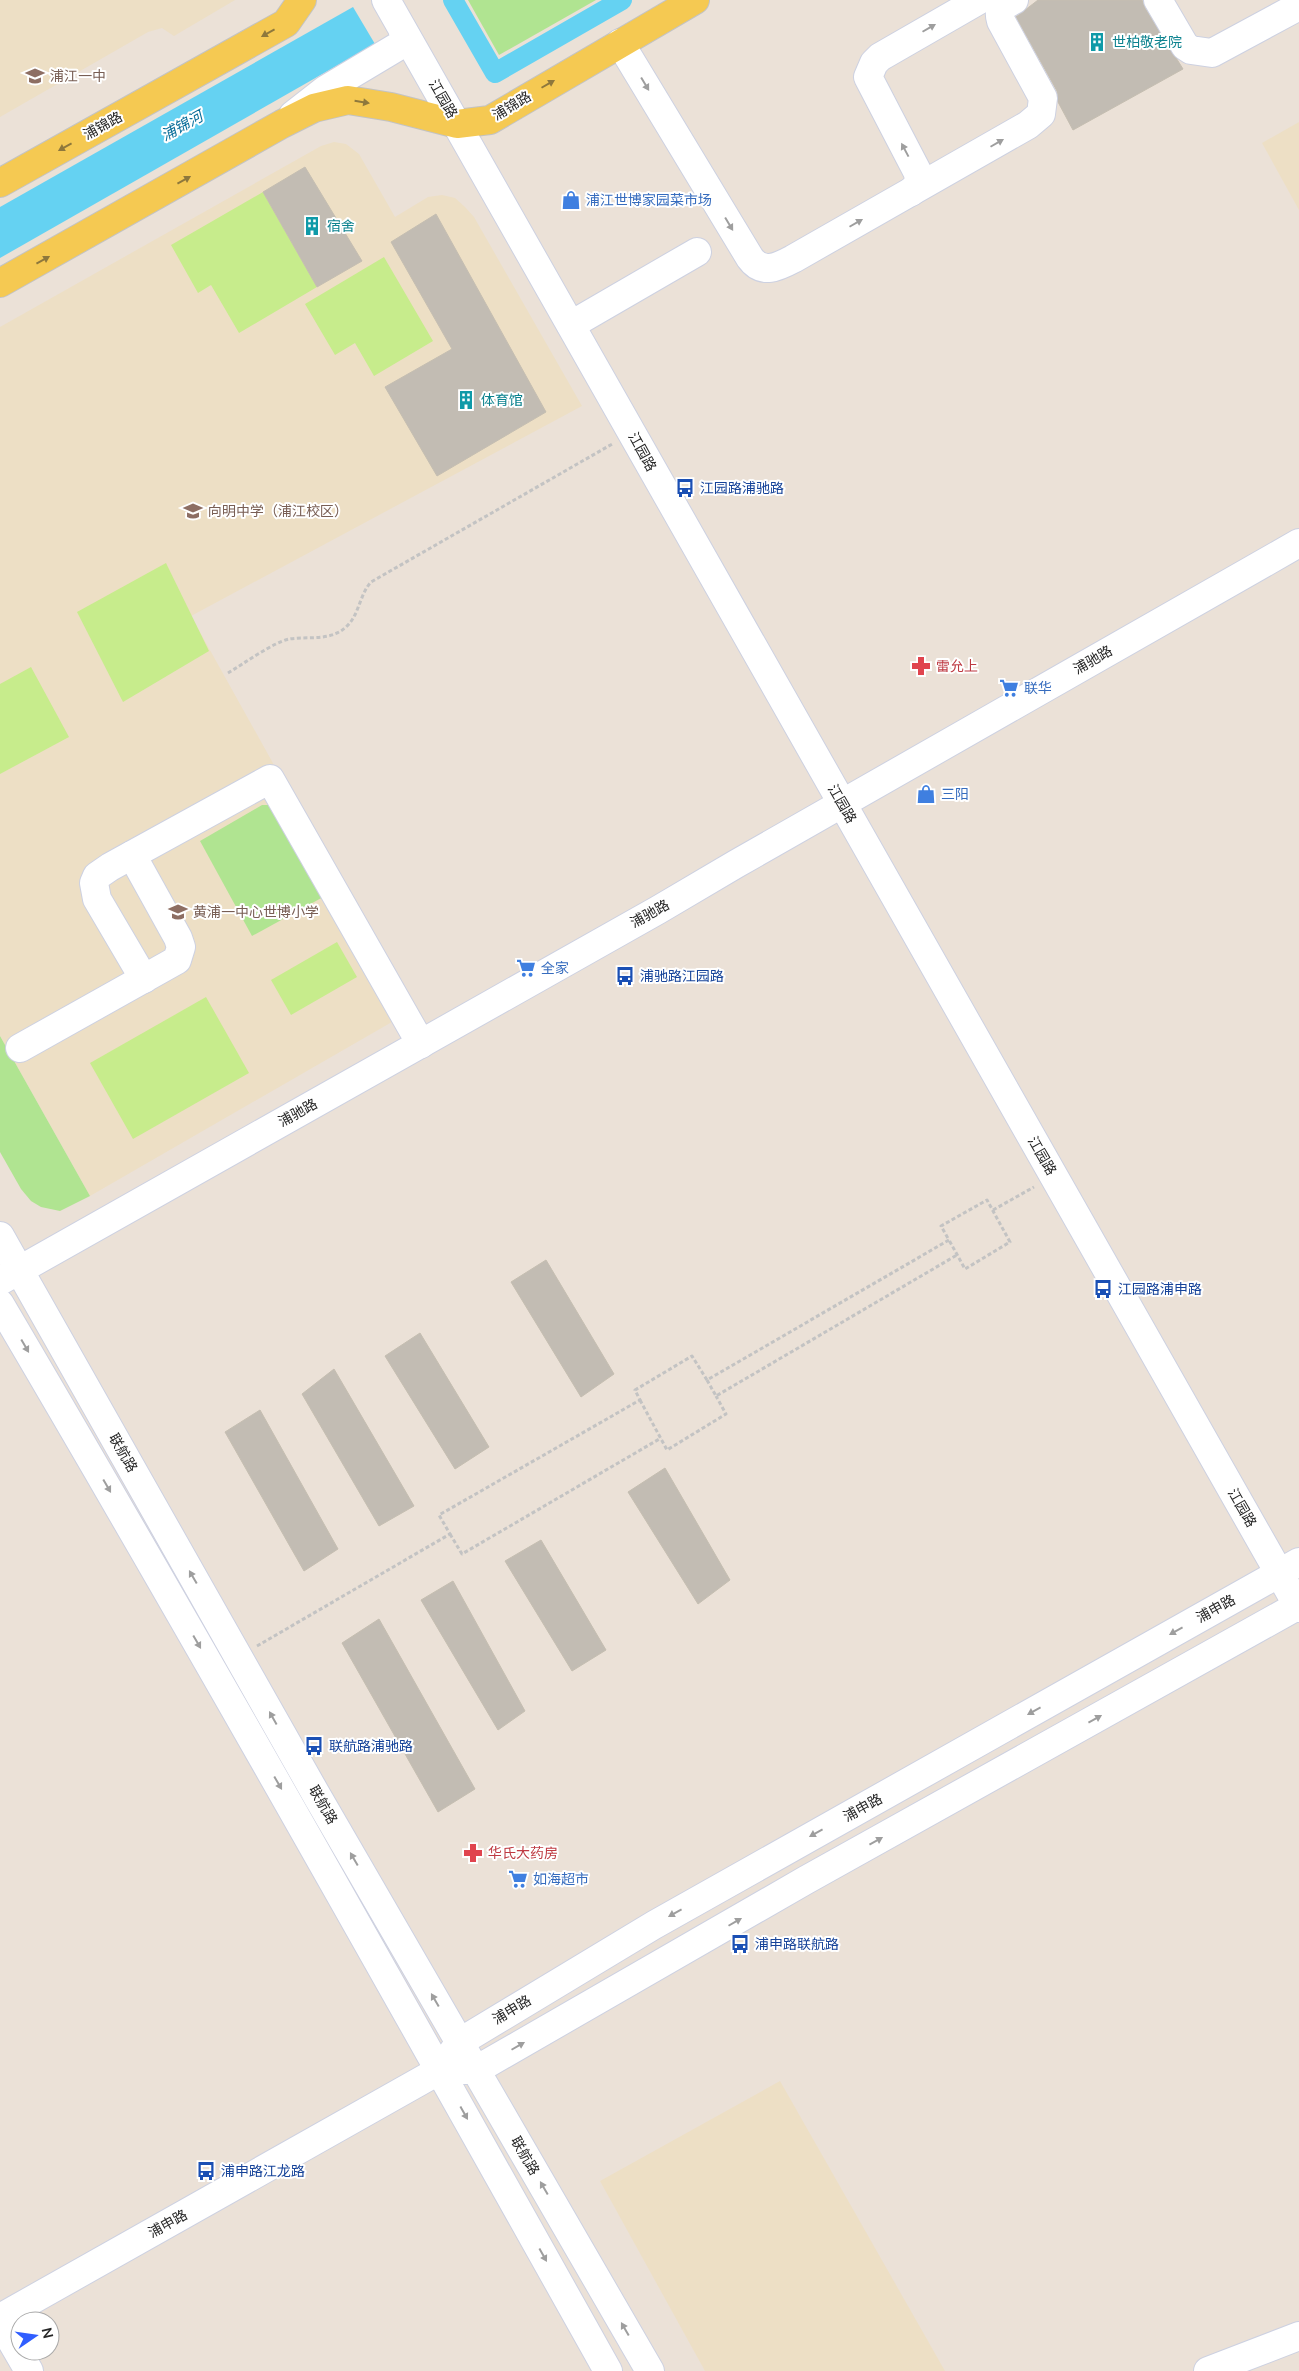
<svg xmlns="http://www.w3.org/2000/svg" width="1299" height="2371" font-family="'Nunito Sans','Noto Sans SC',sans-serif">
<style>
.education{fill:#eddfc5}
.green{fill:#b0e491}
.pitch{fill:#c7ec8c}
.water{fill:#65d2f2}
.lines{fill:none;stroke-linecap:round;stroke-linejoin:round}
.canal{stroke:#65d2f2;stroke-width:20}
.building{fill:#c2bcb3;stroke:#c5beb1}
.minor-casing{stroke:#cdd1e1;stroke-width:30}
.major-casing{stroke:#c3c3c3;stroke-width:30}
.path{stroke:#c3c3c3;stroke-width:3;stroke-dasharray:4 2.5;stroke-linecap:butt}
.minor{stroke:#fff;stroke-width:28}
.major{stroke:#f5c952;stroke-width:28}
.oneway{fill:#9e9e9e}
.oneway2{fill:#8e783c}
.labels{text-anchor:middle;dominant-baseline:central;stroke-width:4;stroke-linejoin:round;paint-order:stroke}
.culture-label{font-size:14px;fill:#0d838f;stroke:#fff;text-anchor:start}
.education-label{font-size:14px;fill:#785e54;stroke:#fff;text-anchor:start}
.street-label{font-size:14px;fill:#272727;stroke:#fff}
.shop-label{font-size:14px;fill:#366cbe;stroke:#fff;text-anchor:start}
.transit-label{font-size:14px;fill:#164399;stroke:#fff;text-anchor:start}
.health-label{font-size:14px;fill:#be3a42;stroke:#fff;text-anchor:start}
.water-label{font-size:15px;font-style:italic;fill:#086d99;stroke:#fff}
</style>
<rect width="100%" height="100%" fill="#ebe1d7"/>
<g class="education">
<polygon points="0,0 235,0 174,36 162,28 148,32 0,117"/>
<polygon points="1299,122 1299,210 1262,143"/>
<polygon points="334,142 346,144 359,154 395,217 428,197 442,195 455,198 465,207 474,217 582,406 191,616 411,1011 90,1196 0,1036 0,327 321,146"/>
<polygon points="780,2081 945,2371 705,2371 600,2181"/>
</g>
<g class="green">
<polygon points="468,0 596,0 499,55"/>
<polygon points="262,805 268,805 274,809 325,896 252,936 200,841"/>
<polygon points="0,1036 90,1196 60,1211 41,1207 31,1201 21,1189 0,1152"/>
</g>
<g class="pitch">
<polygon points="263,192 317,287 239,333 211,285 198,293 171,245"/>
<polygon points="384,257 433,341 374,376 355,343 335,355 305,304"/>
<polygon points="166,563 209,651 123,702 77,612"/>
<polygon points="31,667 69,737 0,774 0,684"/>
<polygon points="337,942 357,977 291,1015 271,980"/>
<polygon points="206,997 249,1073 133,1139 90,1063"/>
</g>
<polygon class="water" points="353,7 375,44 0,258 0,207"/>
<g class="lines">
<polyline class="canal" points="453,0 495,73 622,0"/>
</g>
<g class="building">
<polygon points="1038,0 1142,0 1145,8 1183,69 1073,130 1058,102 1057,91 1016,17"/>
<polygon points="305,167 362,261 317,287 263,192"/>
<polygon points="436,214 546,412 437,476 385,387 452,349 391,242"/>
<polygon points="546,1260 614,1374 581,1397 511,1282"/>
<polygon points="420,1333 489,1447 455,1469 385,1356"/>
<polygon points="334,1369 414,1506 379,1526 302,1394"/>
<polygon points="260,1410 338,1549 304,1571 225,1432"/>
<polygon points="665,1468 730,1580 698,1604 628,1492"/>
<polygon points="541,1540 606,1650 572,1671 505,1561"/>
<polygon points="453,1581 525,1711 498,1730 421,1600"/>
<polygon points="379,1619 475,1789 438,1812 342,1643"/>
</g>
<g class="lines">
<g class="minor-casing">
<g id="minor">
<polyline points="386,0 1299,1608"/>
<polyline points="1158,0 1185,46 1191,50 1212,53 1299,6"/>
<path d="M620 43 750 258C762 275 778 267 793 259L1028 125 1041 114 1043 98 1001 21C997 8 1003 6 1014 0"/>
<polyline points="293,115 325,90 402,44 404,41 403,31"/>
<polyline points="911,192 919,184 918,173 868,77 874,63 880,57 979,0"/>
<polyline points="571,325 697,252"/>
<polyline points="144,979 97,899 94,883 97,876 110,867 270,779 421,1044"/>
<polyline points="20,1048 177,960 181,947 178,938 132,855"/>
<polyline points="0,1236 317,1796 650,2371"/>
<polyline points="0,1281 658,910 736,864 1299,543"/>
<path d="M0 1304C208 1657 408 2014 608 2371"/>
<polyline points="459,2070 476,2070 806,1880 1299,1605"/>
<polyline points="0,2318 440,2070 460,2042 654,1925 1299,1562"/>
<polyline points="0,2321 29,2371"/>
<polyline points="1208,2371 1299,2336"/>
</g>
</g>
<g class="major-casing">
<g id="major">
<polyline points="0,183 286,23 302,0"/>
<polyline points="0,283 282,124 314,108 348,100 391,107 457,124 490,120 695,0"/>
</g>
</g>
<g class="path">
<path d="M228 673C243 664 274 642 289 639 309 636 332 642 348 625 359 614 360 594 371 582L614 443"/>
<polyline points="993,1210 1034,1187"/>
<polyline points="707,1380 716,1396 957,1255"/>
<polyline points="640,1400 667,1450 726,1414 716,1396"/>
<polyline points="450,1534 462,1554 661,1438"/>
<polyline points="257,1646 450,1534 439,1515 640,1400 635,1390 692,1356 707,1380 949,1240 941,1226 987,1200 1010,1242 965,1269 949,1240"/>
</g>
<use href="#minor" class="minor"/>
<use href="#major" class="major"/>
</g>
<defs><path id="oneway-solid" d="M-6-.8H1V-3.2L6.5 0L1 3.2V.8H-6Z" transform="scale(1.25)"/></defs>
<g class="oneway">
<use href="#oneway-solid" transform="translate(929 28) rotate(-30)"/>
<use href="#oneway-solid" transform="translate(645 84) rotate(59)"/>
<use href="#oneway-solid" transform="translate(997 143) rotate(-30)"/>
<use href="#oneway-solid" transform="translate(905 150) rotate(-118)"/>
<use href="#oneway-solid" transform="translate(856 223) rotate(-30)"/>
<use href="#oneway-solid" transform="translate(729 224) rotate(59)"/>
<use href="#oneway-solid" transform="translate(25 1346) rotate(60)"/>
<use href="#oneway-solid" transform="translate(107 1486) rotate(60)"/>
<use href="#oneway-solid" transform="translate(193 1577) rotate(-120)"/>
<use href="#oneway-solid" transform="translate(1176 1631) rotate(151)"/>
<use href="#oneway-solid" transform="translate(197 1642) rotate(60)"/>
<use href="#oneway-solid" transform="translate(1034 1711) rotate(151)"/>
<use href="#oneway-solid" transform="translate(273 1718) rotate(-119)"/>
<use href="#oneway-solid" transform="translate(1095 1719) rotate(-29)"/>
<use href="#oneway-solid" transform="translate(278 1783) rotate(60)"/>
<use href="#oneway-solid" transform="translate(816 1833) rotate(151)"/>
<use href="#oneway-solid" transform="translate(876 1841) rotate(-29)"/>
<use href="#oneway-solid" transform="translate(354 1859) rotate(-120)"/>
<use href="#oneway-solid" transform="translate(675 1913) rotate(151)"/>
<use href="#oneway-solid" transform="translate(735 1922) rotate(-30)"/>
<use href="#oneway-solid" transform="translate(435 2000) rotate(-120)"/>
<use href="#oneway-solid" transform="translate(518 2046) rotate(-30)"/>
<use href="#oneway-solid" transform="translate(464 2113) rotate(61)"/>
<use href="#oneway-solid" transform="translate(544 2188) rotate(-120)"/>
<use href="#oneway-solid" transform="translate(543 2255) rotate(61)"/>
<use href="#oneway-solid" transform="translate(625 2329) rotate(-120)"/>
</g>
<g class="oneway2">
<use href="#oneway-solid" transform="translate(268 33) rotate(151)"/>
<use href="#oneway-solid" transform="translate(548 84) rotate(-30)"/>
<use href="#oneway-solid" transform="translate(362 102) rotate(9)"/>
<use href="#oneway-solid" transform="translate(65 147) rotate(151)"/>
<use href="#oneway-solid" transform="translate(184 180) rotate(-29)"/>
<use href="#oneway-solid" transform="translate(43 260) rotate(-29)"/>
</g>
<defs>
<g id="building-bare" transform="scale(1.5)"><path d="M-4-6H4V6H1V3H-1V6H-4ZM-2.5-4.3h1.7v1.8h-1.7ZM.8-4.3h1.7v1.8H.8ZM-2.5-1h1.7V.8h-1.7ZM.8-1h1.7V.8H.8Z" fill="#0f9aa8" stroke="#fff" stroke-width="2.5" paint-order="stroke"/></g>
<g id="school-bare" transform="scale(1.5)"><path d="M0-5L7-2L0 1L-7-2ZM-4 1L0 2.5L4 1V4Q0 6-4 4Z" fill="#8d6e63" stroke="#fff" stroke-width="2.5" paint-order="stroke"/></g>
<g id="shop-bare" transform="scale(1.5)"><path d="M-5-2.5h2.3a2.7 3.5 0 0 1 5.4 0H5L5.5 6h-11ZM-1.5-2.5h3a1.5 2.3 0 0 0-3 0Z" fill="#3f7fe0" stroke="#fff" stroke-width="2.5" paint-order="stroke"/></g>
<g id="bus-bare" transform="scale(1.5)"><path d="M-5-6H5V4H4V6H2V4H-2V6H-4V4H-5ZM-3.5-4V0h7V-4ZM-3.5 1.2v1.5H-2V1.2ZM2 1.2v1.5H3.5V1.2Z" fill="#1a4fb4" stroke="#fff" stroke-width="2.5" paint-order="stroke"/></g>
<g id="pharmacy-bare" transform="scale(1.5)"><path d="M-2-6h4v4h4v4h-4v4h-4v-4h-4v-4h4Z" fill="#e0444e" stroke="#fff" stroke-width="2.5" paint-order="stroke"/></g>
<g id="supermarket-bare" transform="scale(1.5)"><path d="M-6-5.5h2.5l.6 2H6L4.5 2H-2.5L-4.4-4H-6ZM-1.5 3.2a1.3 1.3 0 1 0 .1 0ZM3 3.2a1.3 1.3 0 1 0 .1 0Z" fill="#3f7fe0" stroke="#fff" stroke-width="2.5" paint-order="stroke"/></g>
</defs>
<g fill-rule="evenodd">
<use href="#building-bare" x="1097" y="42"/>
<use href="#school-bare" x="35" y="76"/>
<use href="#shop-bare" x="571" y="200"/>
<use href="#building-bare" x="312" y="226"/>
<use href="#building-bare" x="466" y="400"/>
<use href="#bus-bare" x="685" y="488"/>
<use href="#school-bare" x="193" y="511"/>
<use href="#pharmacy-bare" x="921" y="666"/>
<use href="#supermarket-bare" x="1009" y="688"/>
<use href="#shop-bare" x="926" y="794"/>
<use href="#school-bare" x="178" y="912"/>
<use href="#supermarket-bare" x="526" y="968"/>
<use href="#bus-bare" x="625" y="976"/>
<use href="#bus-bare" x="1103" y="1289"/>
<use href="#bus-bare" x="314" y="1746"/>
<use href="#pharmacy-bare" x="473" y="1853"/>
<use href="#supermarket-bare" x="518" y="1879"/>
<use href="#bus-bare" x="740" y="1944"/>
<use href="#bus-bare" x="206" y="2171"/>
</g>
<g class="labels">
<g class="culture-label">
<text x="1112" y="42">世柏敬老院</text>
<text x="327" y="226">宿舍</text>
<text x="481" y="400">体育馆</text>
</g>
<g class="education-label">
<text x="50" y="76">浦江一中</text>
<text x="208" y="511">向明中学（浦江校区）</text>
<text x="193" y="912">黄浦一中心世博小学</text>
</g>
<g class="street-label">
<text transform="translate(443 99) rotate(60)">江园路</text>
<text transform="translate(512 106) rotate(-31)">浦锦路</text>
<text transform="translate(103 126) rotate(-29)">浦锦路</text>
<text transform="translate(642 452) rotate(61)">江园路</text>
<text transform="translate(1093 660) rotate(-30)">浦驰路</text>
<text transform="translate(842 804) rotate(60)">江园路</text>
<text transform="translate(650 914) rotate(-29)">浦驰路</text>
<text transform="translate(298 1113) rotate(-29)">浦驰路</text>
<text transform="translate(1042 1156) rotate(60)">江园路</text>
<text transform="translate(123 1453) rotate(60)">联航路</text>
<text transform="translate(1242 1508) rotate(60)">江园路</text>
<text transform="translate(1216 1609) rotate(-29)">浦申路</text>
<text transform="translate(323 1805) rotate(60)">联航路</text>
<text transform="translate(863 1808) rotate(-29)">浦申路</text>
<text transform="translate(512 2010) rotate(-31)">浦申路</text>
<text transform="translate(525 2156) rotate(60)">联航路</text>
<text transform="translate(168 2224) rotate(-29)">浦申路</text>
</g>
<g class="shop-label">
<text x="586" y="200">浦江世博家园菜市场</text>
<text x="1024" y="688">联华</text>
<text x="941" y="794">三阳</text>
<text x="541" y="968">全家</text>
<text x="533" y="1879">如海超市</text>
</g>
<g class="transit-label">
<text x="700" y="488">江园路浦驰路</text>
<text x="640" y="976">浦驰路江园路</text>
<text x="1118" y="1289">江园路浦申路</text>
<text x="329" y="1746">联航路浦驰路</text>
<text x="755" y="1944">浦申路联航路</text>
<text x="221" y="2171">浦申路江龙路</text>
</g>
<g class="health-label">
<text x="936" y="666">雷允上</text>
<text x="488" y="1853">华氏大药房</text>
</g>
<g class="water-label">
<text transform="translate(182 126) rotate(-29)">浦锦河</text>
</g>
</g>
<g transform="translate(35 2336) rotate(77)"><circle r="24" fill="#ffffff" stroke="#a9a9a9"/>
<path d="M0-4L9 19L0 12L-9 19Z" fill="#305eff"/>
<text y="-8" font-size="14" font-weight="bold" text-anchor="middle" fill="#272727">N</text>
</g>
</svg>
